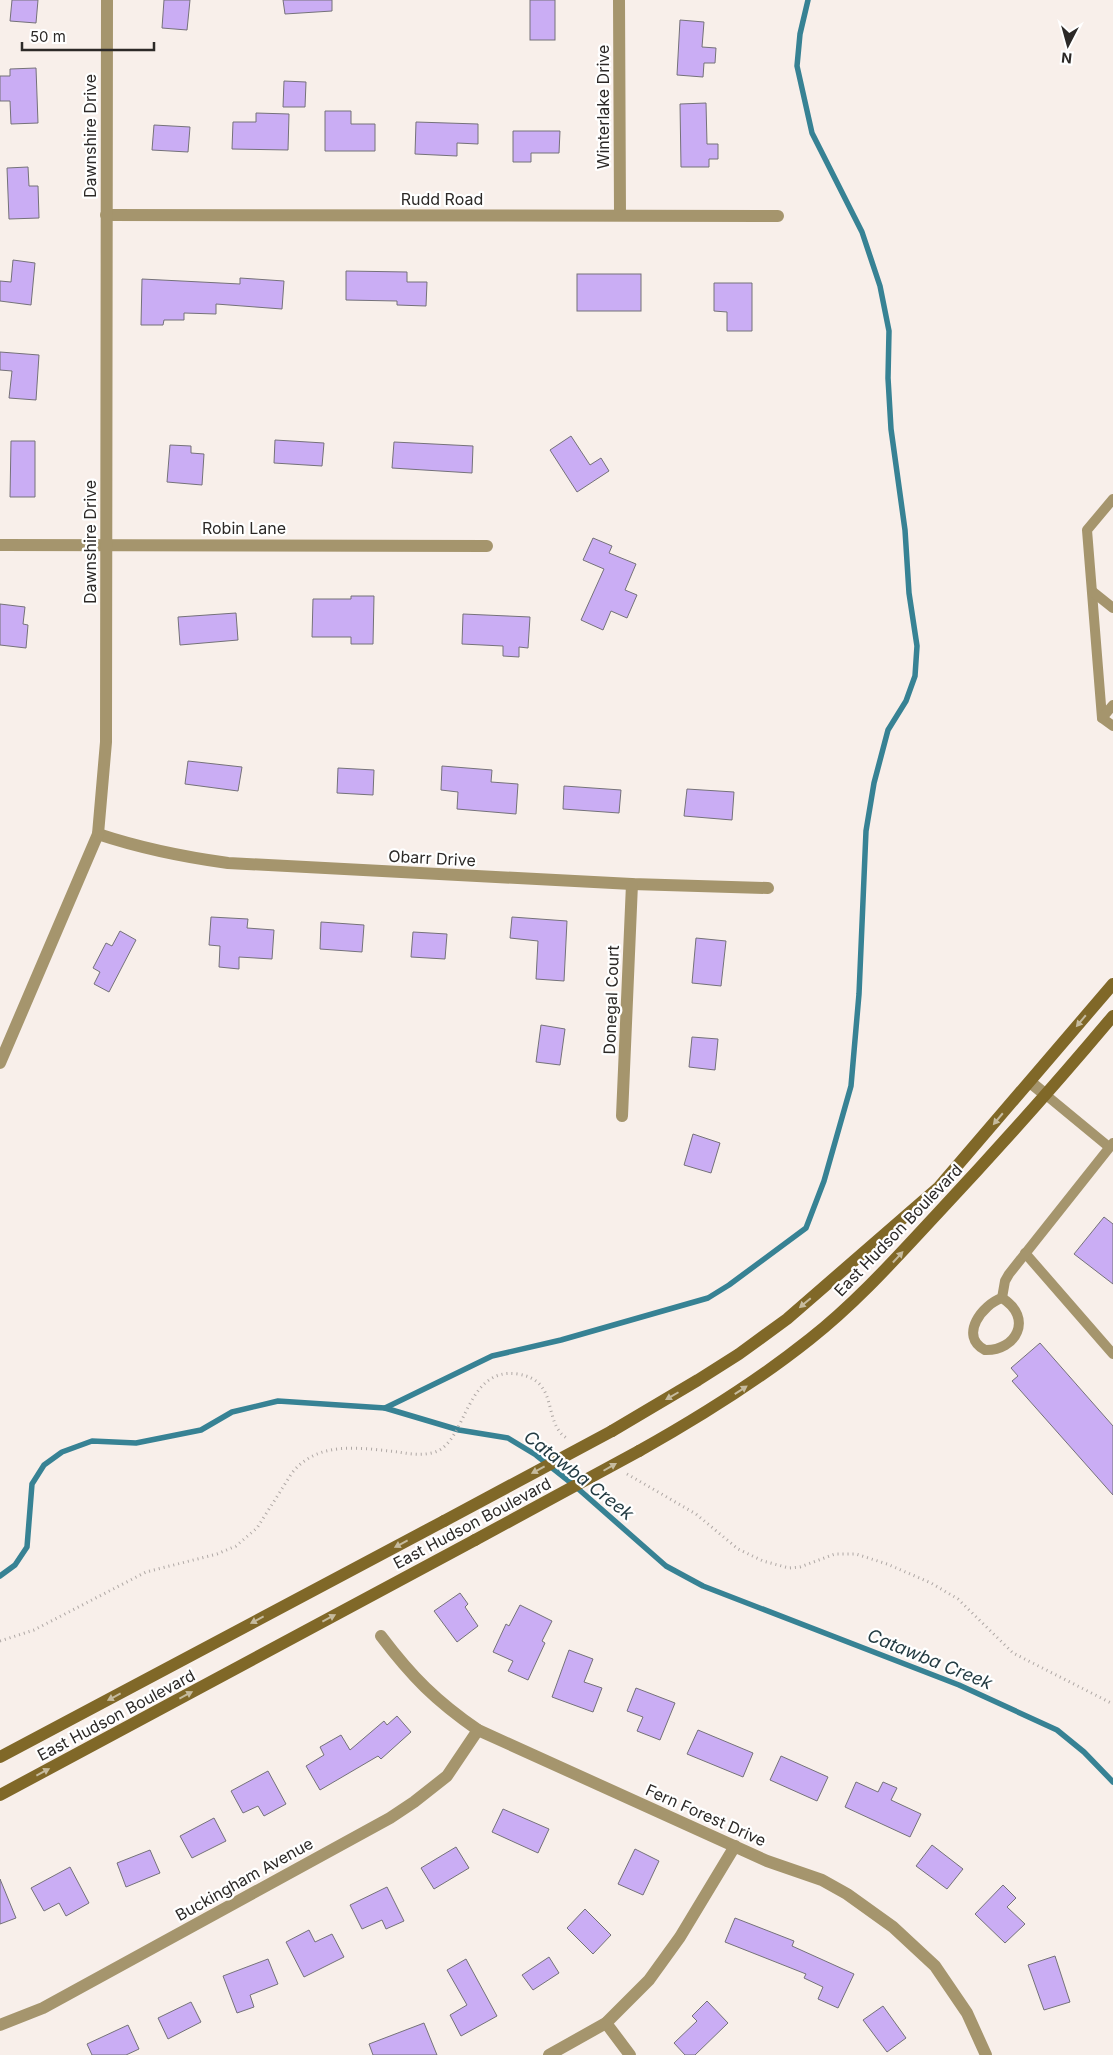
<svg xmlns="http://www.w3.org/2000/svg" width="1113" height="2055" font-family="Inter,sans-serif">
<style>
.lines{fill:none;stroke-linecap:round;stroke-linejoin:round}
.stream{stroke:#378294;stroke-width:5.5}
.building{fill:#caadf4;stroke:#757279}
.path{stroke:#afa8a5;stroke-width:3;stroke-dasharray:1 4;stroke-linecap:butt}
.service{stroke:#a5956d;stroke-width:10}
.minor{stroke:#a5956d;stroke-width:12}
.secondary{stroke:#806828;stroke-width:12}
.secondary-bridge{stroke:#806828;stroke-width:12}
.oneway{fill:#c6bb9e}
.labels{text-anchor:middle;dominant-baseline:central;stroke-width:4.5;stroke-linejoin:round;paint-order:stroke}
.street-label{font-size:16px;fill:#2c2927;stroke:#fff}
.water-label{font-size:18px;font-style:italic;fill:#233b42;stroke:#fff}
</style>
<rect width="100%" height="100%" fill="#f8efea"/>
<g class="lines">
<g class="stream">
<polyline points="385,1408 492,1356 561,1340 708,1298 729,1285 806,1228 824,1181 851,1086 859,994 866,831 874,783 888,730 906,701 915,676 917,646 909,593 905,530 891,429 888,378 889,331 880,286 862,232 812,133 797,66 800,34 808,0"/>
<polyline points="0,1576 15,1565 27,1547 32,1484 44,1465 62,1452 92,1441 136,1443 201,1430 232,1412 278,1401 385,1408 459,1430 508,1438 536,1455 575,1486 666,1566 703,1586 959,1685 1057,1730 1084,1752 1113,1782"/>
</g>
</g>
<g class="building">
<polygon points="12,0 38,0 36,23 10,21"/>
<polygon points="164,0 190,0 187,30 162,28"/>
<polygon points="283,0 332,0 332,11 285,14"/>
<rect x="530" y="0" width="25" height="40"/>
<polygon points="680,20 704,22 702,47 716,48 715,63 704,63 703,77 677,75"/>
<polygon points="36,68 38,123 11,124 10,101 0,101 0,76 10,76 10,69"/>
<polygon points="284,81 306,82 305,107 283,107"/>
<polygon points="706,103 707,144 718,144 718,159 709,159 709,167 681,167 680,104"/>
<polygon points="325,111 351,111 351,124 375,124 375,151 325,151"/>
<polygon points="256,113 289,114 288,150 232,149 233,122 256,122"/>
<polygon points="416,122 478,124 478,144 457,143 457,156 415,154"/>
<polygon points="154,125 190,127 188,152 152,150"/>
<polygon points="513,131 560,131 559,153 531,153 531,162 513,162"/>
<polygon points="28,167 29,186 38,186 39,218 9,219 7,168"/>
<polygon points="13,260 35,263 31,305 0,301 0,281 11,282"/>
<polygon points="346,271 407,272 407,282 427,282 426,306 397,305 397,301 346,300"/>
<rect x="577" y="274" width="64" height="37"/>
<polygon points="240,278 284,281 282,309 216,304 216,314 184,313 184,320 164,320 163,325 141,325 142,279 240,284"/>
<polygon points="714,283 752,283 752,331 727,331 727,312 714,311"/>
<polygon points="0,352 39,355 36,400 9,398 12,371 0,370"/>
<polygon points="571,436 590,465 601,458 609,471 577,492 550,450"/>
<polygon points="275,440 324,443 322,466 274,463"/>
<polygon points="11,441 35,441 35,497 10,497"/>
<polygon points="394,442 473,446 472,473 392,468"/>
<polygon points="170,445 191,446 191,453 204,454 202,485 167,482"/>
<polygon points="593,538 612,546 609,553 636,564 625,590 637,595 627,618 611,611 603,630 581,620 604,569 583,560"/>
<polygon points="351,596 374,596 373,644 351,644 351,637 312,637 313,599 351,599"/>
<polygon points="0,604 25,607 23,624 28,625 26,648 0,645"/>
<polygon points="236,613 238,640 180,645 178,617"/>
<polygon points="463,614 530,617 528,648 519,647 519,657 503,656 503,646 462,644"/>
<polygon points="188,761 242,767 238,791 185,784"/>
<polygon points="442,766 492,770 491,782 518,784 516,814 457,809 458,792 441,790"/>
<polygon points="338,768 374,770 373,795 337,793"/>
<polygon points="564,786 621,790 619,813 563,809"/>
<polygon points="687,789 734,792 732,820 684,816"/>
<polygon points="211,917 248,919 247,928 274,930 272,959 239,957 239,969 219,967 220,946 209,945"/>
<polygon points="512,917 567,921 564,981 536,979 538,941 510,938"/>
<polygon points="321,922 364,925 362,952 320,949"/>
<polygon points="120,931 136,940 109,992 94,984 100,972 93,968 106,943 112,946"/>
<polygon points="413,932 447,934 445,959 411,957"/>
<polygon points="696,938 726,941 721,986 692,983"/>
<polygon points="541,1025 565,1029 560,1065 536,1062"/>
<polygon points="692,1037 718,1039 715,1070 689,1067"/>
<polygon points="693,1134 720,1143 711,1173 684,1165"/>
<polygon points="1104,1217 1113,1224 1113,1284 1074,1254"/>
<polygon points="1040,1343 1113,1426 1113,1495 1012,1381 1018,1376 1011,1368"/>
<polygon points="460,1593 468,1604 465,1607 478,1626 457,1642 434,1611"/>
<polygon points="520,1605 552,1621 542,1641 545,1643 528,1680 508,1671 513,1661 493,1652 506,1624 509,1626"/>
<polygon points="569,1650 593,1659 584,1682 602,1688 593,1712 552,1697"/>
<polygon points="636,1688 675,1703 660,1740 637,1731 643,1717 627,1711"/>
<polygon points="397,1716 411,1732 381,1759 378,1756 320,1790 306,1766 324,1755 320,1747 341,1735 350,1750 384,1721 387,1725"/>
<polygon points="698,1730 753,1753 743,1777 687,1754"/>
<polygon points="781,1756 828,1777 817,1801 770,1780"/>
<polygon points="268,1771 286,1804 264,1816 258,1806 243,1813 231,1791"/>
<polygon points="856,1782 878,1792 883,1782 897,1788 891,1800 921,1814 910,1837 845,1807"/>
<polygon points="503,1809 549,1829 538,1853 492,1832"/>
<polygon points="214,1818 226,1841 192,1858 180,1836"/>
<polygon points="932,1845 963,1869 947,1889 916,1866"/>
<polygon points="456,1847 469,1868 434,1889 421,1868"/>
<polygon points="635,1849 659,1861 643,1895 618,1884"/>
<polygon points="150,1850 160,1873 126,1887 117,1863"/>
<polygon points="70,1867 89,1903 66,1916 59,1903 44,1911 31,1888"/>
<polygon points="0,1879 16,1918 0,1924"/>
<polygon points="1003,1885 1016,1898 1007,1907 1025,1924 1005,1943 975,1914"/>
<polygon points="387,1887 404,1921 386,1929 382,1920 362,1929 350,1905"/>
<polygon points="585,1909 611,1935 593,1954 567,1928"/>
<polygon points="735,1918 794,1941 792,1946 854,1974 838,2008 818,1999 823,1987 804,1978 806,1974 725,1942"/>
<polygon points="309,1930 315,1942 332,1934 344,1957 304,1977 286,1942"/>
<polygon points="1055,1956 1070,2002 1044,2010 1028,1965"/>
<polygon points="549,1957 559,1973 533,1990 522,1975"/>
<polygon points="268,1959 278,1984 250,1995 254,2007 237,2013 223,1976"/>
<polygon points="466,1959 497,2016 461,2036 450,2015 467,2005 447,1970"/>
<polygon points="707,2001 728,2023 695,2055 685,2055 674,2043 697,2021 692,2016"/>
<polygon points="191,2002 201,2022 168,2039 158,2018"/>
<polygon points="883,2006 906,2038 887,2052 863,2020"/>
<polygon points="424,2023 437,2055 373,2055 369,2044"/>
<polygon points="128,2025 139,2049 126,2055 92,2055 87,2044"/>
</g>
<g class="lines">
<g class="path">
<polyline points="627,1474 696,1514 738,1549 763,1561 789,1568 800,1567 835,1554 856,1554 887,1564 931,1583 958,1599 1013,1653 1113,1704"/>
<path d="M0 1641 34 1630 146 1572 217 1554 236 1546 257 1528 292 1473C318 1440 361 1448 398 1452 410 1454 423 1456 435 1452 467 1442 465 1366 518 1374 561 1381 541 1423 568 1439"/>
</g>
<g class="service">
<polyline points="1113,499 1087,530 1102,718 1113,726"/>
<polyline points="1093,592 1113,608"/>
<polyline points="1102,718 1113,705"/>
<polyline points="1046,1095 1109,1147"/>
<polyline points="1025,1253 1113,1354"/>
<polyline points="1002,1298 1005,1281 1009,1274 1113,1143"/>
<path d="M1002 1298C1034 1318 1016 1351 985 1350 958 1336 983 1304 1002 1298Z"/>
</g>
<g class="minor">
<polyline points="619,0 620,214"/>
<polyline points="106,215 778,216"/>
<polyline points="0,545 487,546"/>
<path d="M98 834C140 848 184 857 228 863L632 884 768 888"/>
<polyline points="0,1063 98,834 106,742 107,0"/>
<polyline points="1030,1082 1046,1095"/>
<polyline points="622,1116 632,884"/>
<path d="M381 1636C412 1677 436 1701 478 1730L767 1861 822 1880 847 1894 893 1927 935 1966 967 2013 986 2055"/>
<polyline points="606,2023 630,2055"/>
<polyline points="0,2025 43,2008 390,1818 414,1802 447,1776 478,1730"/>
<polyline points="549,2055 606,2023 649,1980 680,1937 735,1846"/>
</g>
<g class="secondary">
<polyline points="612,1431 698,1380 739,1354 787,1319 939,1187 1113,984"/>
<path d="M639 1451C698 1418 756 1382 810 1339 857 1302 896 1258 937 1214 997 1150 1056 1084 1113 1016"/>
<polyline points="0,1757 444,1521"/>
<polyline points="0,1795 475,1540"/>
</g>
<g class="secondary-bridge">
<polyline points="444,1521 612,1431"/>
<polyline points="475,1540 639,1451"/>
</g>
</g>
<defs><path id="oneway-solid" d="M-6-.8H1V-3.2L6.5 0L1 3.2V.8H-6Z" transform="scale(1.25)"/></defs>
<g class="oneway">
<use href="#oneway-solid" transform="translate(1081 1021) rotate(130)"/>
<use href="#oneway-solid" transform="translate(998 1119) rotate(130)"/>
<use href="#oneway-solid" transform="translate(898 1257) rotate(-47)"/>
<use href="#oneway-solid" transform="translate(805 1303) rotate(140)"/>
<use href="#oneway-solid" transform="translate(741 1390) rotate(-33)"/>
<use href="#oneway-solid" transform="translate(672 1396) rotate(150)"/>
<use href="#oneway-solid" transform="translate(610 1467) rotate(-30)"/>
<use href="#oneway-solid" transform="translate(538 1470) rotate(152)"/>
<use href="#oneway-solid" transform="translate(401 1544) rotate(152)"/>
<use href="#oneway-solid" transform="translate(329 1618) rotate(-28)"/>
<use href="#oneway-solid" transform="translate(257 1620) rotate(152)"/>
<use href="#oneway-solid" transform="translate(186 1695) rotate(-28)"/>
<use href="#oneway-solid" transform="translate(114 1697) rotate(152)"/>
<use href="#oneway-solid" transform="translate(43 1772) rotate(-28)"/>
</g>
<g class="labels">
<g class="street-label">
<text transform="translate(603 107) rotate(-90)">Winterlake Drive</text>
<text transform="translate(90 136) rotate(-90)">Dawnshire Drive</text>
<text x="442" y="199">Rudd Road</text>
<text x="244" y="528">Robin Lane</text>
<text transform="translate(90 542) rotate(-90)">Dawnshire Drive</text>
<text transform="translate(432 858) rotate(3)">Obarr Drive</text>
<text transform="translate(611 1000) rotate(-88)">Donegal Court</text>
<text transform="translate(898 1230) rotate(-46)">East Hudson Boulevard</text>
<text transform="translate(472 1523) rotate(-28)">East Hudson Boulevard</text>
<text transform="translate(116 1715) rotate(-28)">East Hudson Boulevard</text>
<text transform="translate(706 1815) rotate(24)">Fern Forest Drive</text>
<text transform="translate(244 1879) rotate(-29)">Buckingham Avenue</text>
</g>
<g class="water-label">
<text transform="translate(579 1475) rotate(38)">Catawba Creek</text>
<text transform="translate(930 1659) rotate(22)">Catawba Creek</text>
</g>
</g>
<g transform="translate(1068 45) rotate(186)" stroke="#ffffff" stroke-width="4" paint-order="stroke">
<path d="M0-4L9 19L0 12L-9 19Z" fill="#2c2927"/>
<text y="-8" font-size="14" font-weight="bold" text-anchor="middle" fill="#2c2927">N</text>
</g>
<path d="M22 42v8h132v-8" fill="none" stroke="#2c2927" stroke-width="2.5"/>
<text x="30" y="42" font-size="15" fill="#2c2927" stroke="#ffffff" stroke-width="4" paint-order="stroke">50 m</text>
</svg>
